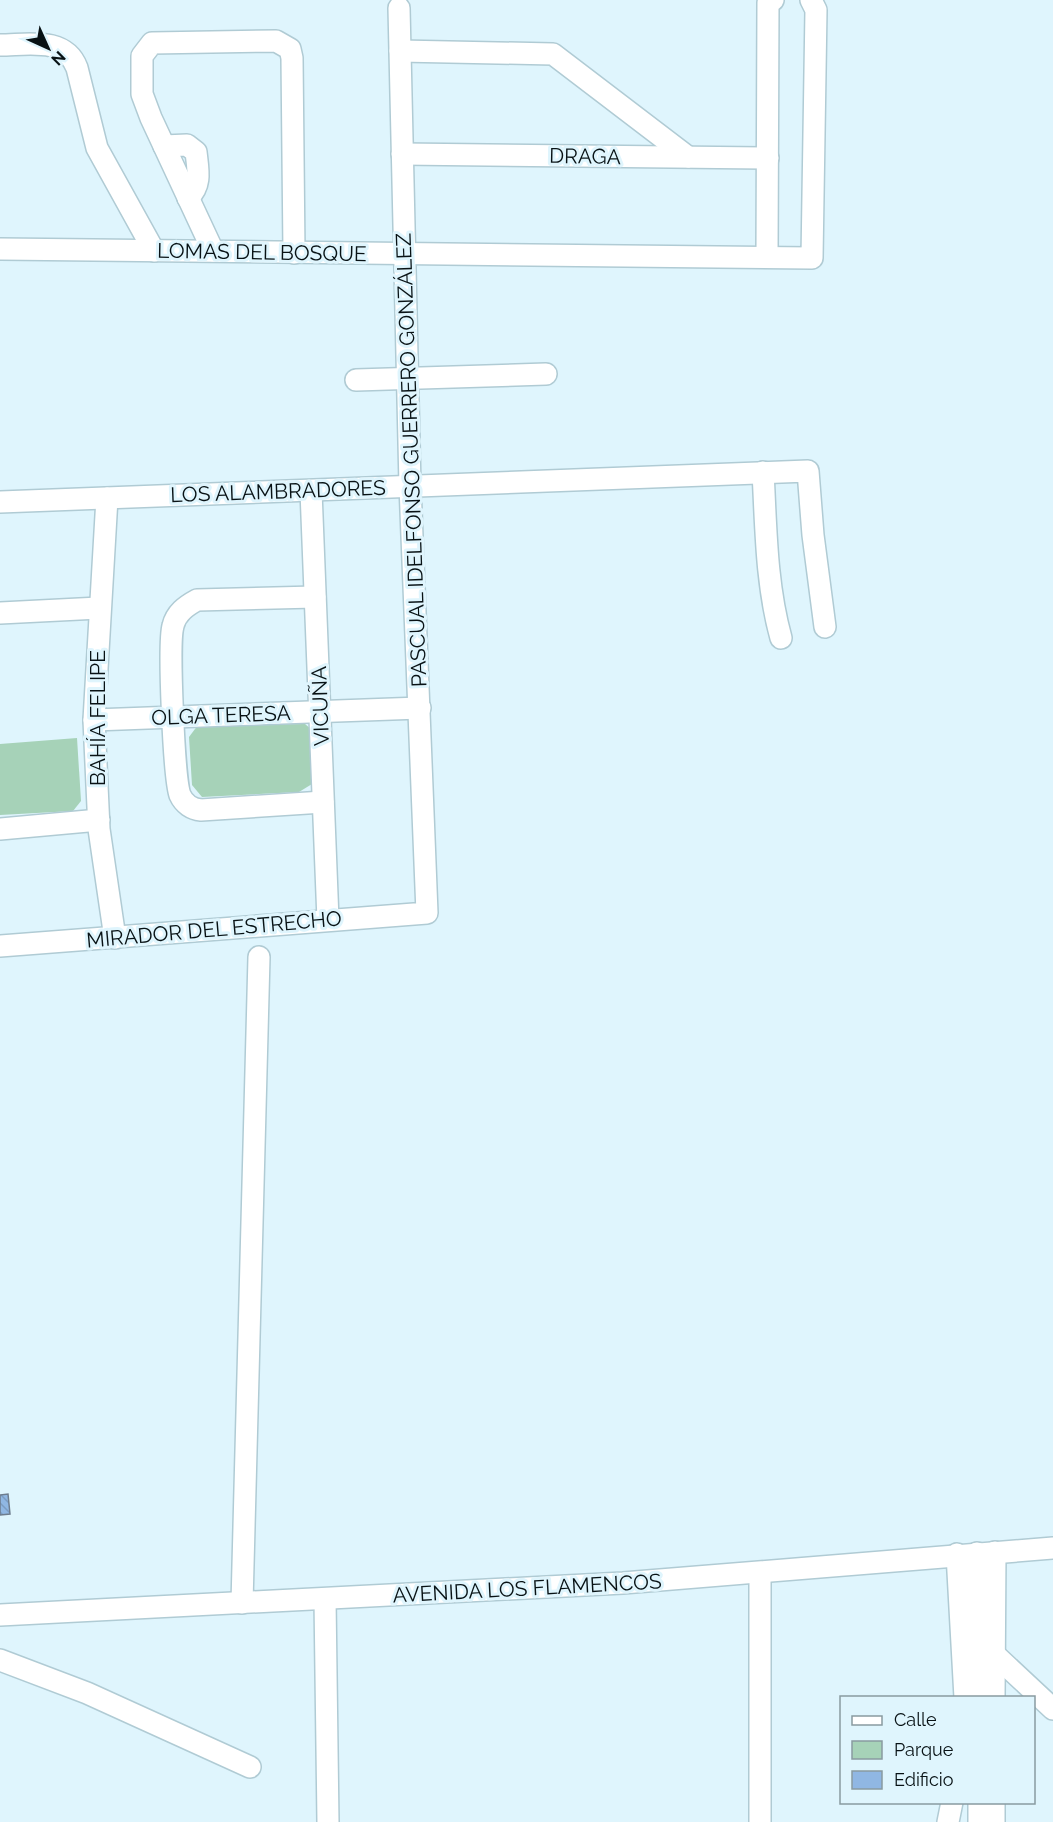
<svg xmlns="http://www.w3.org/2000/svg" width="1053" height="1822" font-family="Raleway,sans-serif">
<style>
.park{fill:#a6d2b8}
.building{fill:url(#building-back-hatch);stroke:#6e7d8e;stroke-width:1.5}
.lines{fill:none;stroke-linecap:round;stroke-linejoin:round}
.minor-casing{stroke:#b0cbd4;stroke-width:24}
.minor{stroke:#fff;stroke-width:21}
.labels{text-anchor:middle;dominant-baseline:central;stroke-width:6;stroke-linejoin:round;paint-order:stroke}
.street-label{font-size:21px;fill:#081215;stroke:#dff5fd}
</style>
<defs>
<pattern id="building-back-hatch" width="6" height="6" patternUnits="userSpaceOnUse" patternTransform="scale(1.5)"><rect width="6" height="6" fill="#90b7e3"/><path d="M-1 5l2 2M0 0l6 6M5-1l2 2" fill="none" stroke="#7b9cc2"/></pattern>
</defs>
<rect width="100%" height="100%" fill="#dff5fd"/>
<g class="park">
<polygon points="305,724 311,729 312,784 299,792 202,797 192,785 189,737 198,725"/>
<polygon points="77,738 81,801 73,811 0,815 0,744"/>
</g>
<polygon class="building" points="8,1494 10,1514 0,1515 0,1495"/>
<g class="lines">
<g class="minor-casing">
<g id="minor">
<path d="M0 45C27 45 65 36 77 68L97 148 154 251"/>
<polyline points="400,51 553,54 688,157"/>
<path d="M164 146 187 145 196 152C198 170 202 185 188 198"/>
<polyline points="402,154 768,158"/>
<polyline points="0,249 812,258 816,10 811,0"/>
<polyline points="213,251 151,118 142,94 142,56 152,43 276,41 290,49 292,58 294,253"/>
<polyline points="767,257 768,3 773,0"/>
<polyline points="356,380 546,374"/>
<path d="M763 472C766 527 766 584 781 638"/>
<polyline points="311,491 328,920"/>
<polyline points="107,498 94,720 99,829 115,938"/>
<polyline points="0,502 808,471 813,535 825,627"/>
<path d="M315 597 197 600C186 606 176 613 173 626 168 643 174 779 180 795 184 804 192 809 201 810L323 802"/>
<polyline points="0,613 99,608"/>
<polyline points="94,720 420,708"/>
<polyline points="0,829 99,820"/>
<polyline points="0,946 427,913 410,486 399,8"/>
<polyline points="977,1553 979,1698"/>
<polyline points="957,1554 965,1698"/>
<polyline points="760,1573 760,1822"/>
<polyline points="325,1599 328,1822"/>
<polyline points="242,1603 259,957"/>
<polyline points="0,1615 623,1583 1053,1548"/>
<polyline points="994,1654 1053,1709"/>
<polyline points="0,1660 87,1693 250,1767"/>
<polyline points="994,1698 995,1552"/>
<polyline points="948,1822 952,1802"/>
<polyline points="979,1822 979,1802"/>
<polyline points="994,1822 994,1802"/>
</g>
</g>
<use href="#minor" class="minor"/>
</g>
<g class="labels">
<g class="street-label">
<text transform="translate(585 156) rotate(1)">DRAGA</text>
<text transform="translate(262 252) rotate(1)">LOMAS DEL BOSQUE</text>
<text transform="translate(411 460) rotate(-92)">PASCUAL IDELFONSO GUERRERO GONZÁLEZ</text>
<text transform="translate(278 491) rotate(-2)">LOS ALAMBRADORES</text>
<text transform="translate(320 706) rotate(-92)">VICUÑA</text>
<text transform="translate(221 715) rotate(-2)">OLGA TERESA</text>
<text transform="translate(97 718) rotate(-90)">BAHÍA FELIPE</text>
<text transform="translate(214 929) rotate(-5)">MIRADOR DEL ESTRECHO</text>
<text transform="translate(527 1588) rotate(-3)">AVENIDA LOS FLAMENCOS</text>
</g>
</g>
<rect x="840" y="1696" width="195" height="108" fill="#dff5fd" stroke="#899aa0" stroke-width="1.5"/>
<rect x="852" y="1716" width="30" height="9" fill="#ffffff" stroke="#899aa0" stroke-width="1.5"/>
<text x="894" y="1726" font-size="18" fill="#081215">Calle</text>
<rect x="852" y="1741" width="30" height="18" fill="#a6d2b8" stroke="#899aa0" stroke-width="1.5"/>
<text x="894" y="1756" font-size="18" fill="#081215">Parque</text>
<rect x="852" y="1771" width="30" height="18" fill="#90b7e3" stroke="#899aa0" stroke-width="1.5"/>
<text x="894" y="1786" font-size="18" fill="#081215">Edificio</text>
<g transform="translate(48 48) rotate(135)" stroke="#dff5fd" stroke-width="4.5" paint-order="stroke">
<path d="M0-4.5L10 22L0 15L-10 22Z" fill="#081215"/>
<text y="-9" font-size="16" font-weight="bold" text-anchor="middle" fill="#081215">N</text>
</g>
</svg>
